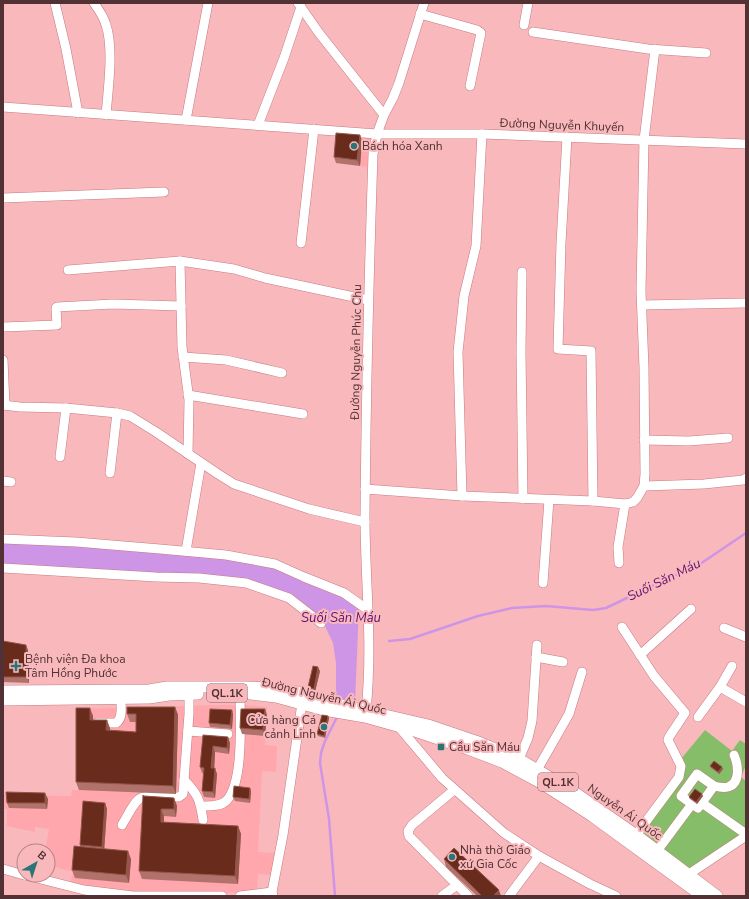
<svg xmlns="http://www.w3.org/2000/svg" width="749" height="899" font-family="'Nunito Sans',sans-serif">
<style>
.built{fill:#ffa7ad}
.green{fill:#86bd69}
.water{fill:#ce95e6}
.lines{fill:none;stroke-linecap:round;stroke-linejoin:round}
.stream{stroke:#ce95e6;stroke-width:2.5}
.minor-casing{stroke:#c57b80;stroke-width:10}
.major-casing{stroke:#c57b80;stroke-width:12}
.minor{stroke:#fff;stroke-width:9}
.major{stroke:#fff;stroke-width:11}
.wall{fill:#b1726c}
.shaded-wall{fill:#94564b}
.building{fill:#692b1b;stroke:#94564b}
.poi-dot{fill:#2b7576;stroke:#f9b9bc;stroke-width:1.5}
.labels{text-anchor:middle;dominant-baseline:central;stroke-width:4;stroke-linejoin:round;paint-order:stroke}
.shield{fill:#f9b9bc;stroke:#835a5c;stroke-width:1}
.shield-label{font-size:11px;font-weight:bold;fill:#513133}
.street-label{font-size:12px;fill:#513133;stroke:#f9b9bc}
.poi-label{font-size:12px;fill:#513133;stroke:#f9b9bc;text-anchor:start}
.water-label{font-size:13px;font-style:italic;fill:#590f71;stroke:#f9b9bc}
</style>
<rect width="100%" height="100%" fill="#f9b9bc"/>
<g class="built">
<polygon points="339,135 372,137 368,153 367,167 336,163"/>
<polygon points="215,705 244,705 267,707 265,745 277,746 276,772 262,771 258,852 276,853 272,875 258,874 257,891 240,893 132,892 70,884 73,872 48,865 48,851 45,851 49,829 35,827 35,832 7,826 7,809 3,809 3,795 71,796 72,790 79,790 79,709"/>
</g>
<polygon class="green" points="705,730 732,751 740,740 746,744 746,765 741,777 746,781 746,833 691,870 641,833 673,791 681,759"/>
<polygon class="water" points="3,542 77,545 225,559 274,567 342,595 359,608 355,703 352,719 336,718 336,663 333,643 323,622 290,595 247,580 161,574 3,565"/>
<g class="lines">
<g class="stream">
<polyline points="389,641 410,639 478,616 512,608 546,606 593,610 606,608 654,585 700,564 746,533"/>
<polyline points="335,896 329,819 320,763 321,753 325,741 338,715"/>
</g>
<g class="minor-casing">
<g id="minor">
<polyline points="55,3 66,49 78,113"/>
<path d="M94 3C99 10 104 17 106 25 114 49 108 89 106 115"/>
<polyline points="298,3 319,33 384,115"/>
<polyline points="420,14 477,30 481,33 470,86"/>
<polyline points="524,25 528,3"/>
<polyline points="533,32 648,49 706,53"/>
<polyline points="3,107 377,134 482,134 746,144"/>
<polyline points="186,120 208,3"/>
<polyline points="258,125 284,58 301,7"/>
<polyline points="567,137 561,243 558,349 591,351 593,501"/>
<polyline points="3,198 164,192"/>
<polyline points="301,243 314,129"/>
<polyline points="180,261 182,347 189,400 188,454"/>
<polyline points="68,270 180,261 234,269 265,278 368,300"/>
<polyline points="522,272 521,352 523,499"/>
<polyline points="642,305 746,303"/>
<polyline points="3,327 57,325 56,308 57,307 113,304 181,306"/>
<polyline points="183,357 226,360 282,373"/>
<polyline points="3,360 5,405"/>
<polyline points="188,395 303,414"/>
<polyline points="3,405 20,407 66,408 117,413 130,416 156,432 218,474 234,484 309,509 365,522"/>
<polyline points="644,440 689,441 728,438"/>
<polyline points="60,457 66,408"/>
<polyline points="110,473 117,413"/>
<polyline points="3,481 11,482"/>
<polyline points="644,486 704,484 743,480 746,478"/>
<polyline points="365,489 462,496 593,501 625,504 633,502 637,498 644,486 645,474 644,368 641,291 644,140 655,49"/>
<polyline points="462,496 458,352 464,296 476,246 482,134"/>
<polyline points="3,539 76,542 160,549 226,555 275,564 304,577 344,593 368,610"/>
<polyline points="186,551 201,463"/>
<polyline points="619,563 618,547 625,504"/>
<polyline points="3,568 156,577 199,578 246,583 289,598 321,623"/>
<polyline points="543,583 549,500"/>
<polyline points="622,627 654,676 685,713 669,737 668,740 681,766 679,777 636,835"/>
<polyline points="724,628 746,637"/>
<polyline points="640,655 691,609"/>
<polyline points="536,657 563,662"/>
<polyline points="732,666 720,687 746,702"/>
<path d="M366 710C373 645 365 581 365 516 366 395 369 274 373 154L377 134 384 115 393 98 399 83 424 3"/>
<polyline points="698,717 720,687"/>
<path d="M97 723H116C123 719 121 707 121 699"/>
<polyline points="399,727 442,778 504,833 539,856 590,884 616,896"/>
<polyline points="188,731 228,734"/>
<polyline points="519,759 528,738 532,721 537,645"/>
<polyline points="537,770 569,714 582,672"/>
<path d="M184 780C198 794 200 800 203 820"/>
<path d="M714 786C718 787 724 788 728 787 741 783 738 764 734 755"/>
<polyline points="454,790 412,825 408,831 409,836 468,896"/>
<polyline points="702,803 746,834"/>
<path d="M201 806C209 806 221 807 227 800 244 781 240 718 240 693"/>
<path d="M122 825C127 817 132 805 139 799 147 793 169 797 179 797L183 794 189 714V694"/>
<polyline points="657,851 692,804 681,796 697,774 714,786 698,808 692,804"/>
<polyline points="3,869 24,875"/>
<polyline points="689,874 746,836"/>
<polyline points="25,875 84,890 133,896 222,896"/>
<polyline points="240,896 272,892"/>
<polyline points="273,896 272,892 283,835 302,703"/>
<polyline points="442,896 457,885"/>
<polyline points="509,896 539,856"/>
</g>
</g>
<g class="major-casing">
<g id="major">
<polyline points="3,691 149,690 167,687 246,687 271,688 297,692 325,701 428,725 481,743 519,759 574,792 636,835 717,896"/>
<polyline points="251,694 276,697 324,710 365,717 415,731 468,749 502,762 541,783 592,816 702,896"/>
<polyline points="3,700 149,698 169,695 198,694"/>
</g>
</g>
<use href="#minor" class="minor"/>
<use href="#major" class="major"/>
</g>
<g class="wall">
<polygon points="360,135 362,141 360,166 336,163 334,157"/>
<polygon points="3,641 28,650 29,683 3,682"/>
<polygon points="320,671 315,692 310,691 308,687"/>
<polygon points="175,707 178,715 176,794 79,790 76,782 93,716 93,720 110,728 110,730 136,732 136,722 130,722 127,714"/>
<polygon points="233,714 232,729 210,727 209,723"/>
<polygon points="267,715 265,736 242,734 240,728"/>
<polygon points="328,716 329,718 325,738 318,736 317,734"/>
<polygon points="203,735 230,743 229,754 215,752 214,768 217,774 215,798 204,797 202,791 204,774 202,773 200,767"/>
<polygon points="710,766 723,769 719,774 711,768"/>
<polygon points="250,788 251,792 250,803 235,801 233,797"/>
<polygon points="144,796 174,798 177,806 176,817 164,816 164,822 238,826 241,834 238,884 142,879 139,871"/>
<polygon points="703,796 697,804 690,799 689,797"/>
<polygon points="48,799 47,809 9,808 7,803"/>
<polygon points="105,803 107,809 104,849 131,859 129,883 75,878 72,870 80,847 80,845"/>
<polygon points="444,859 501,896 477,896 446,867"/>
</g>
<g class="shaded-wall">
<polygon points="360,135 362,141 360,166 357,160"/>
<polygon points="26,645 28,650 29,683 27,677"/>
<polygon points="318,667 320,671 315,692 314,689"/>
<polygon points="175,707 178,715 176,794 173,786"/>
<polygon points="90,708 93,716 93,727 90,720"/>
<polygon points="265,709 267,715 265,736 263,730"/>
<polygon points="232,710 233,714 232,729 230,725"/>
<polygon points="328,716 329,718 325,738 324,736"/>
<polygon points="107,720 110,728 109,738 106,730"/>
<polygon points="228,737 230,743 229,754 227,748"/>
<polygon points="213,746 215,752 214,774 211,768"/>
<polygon points="722,767 723,769 719,774 718,772"/>
<polygon points="215,768 217,774 215,798 213,792"/>
<polygon points="250,788 251,792 250,803 249,799"/>
<polygon points="45,793 48,799 47,809 45,803"/>
<polygon points="702,794 703,796 697,804 696,802"/>
<polygon points="174,798 177,806 176,817 174,809"/>
<polygon points="105,803 107,809 104,853 102,847"/>
<polygon points="161,809 164,816 164,830 161,822"/>
<polygon points="238,826 241,834 238,884 235,876"/>
<polygon points="128,851 131,859 129,883 126,875"/>
<polygon points="499,890 501,896 493,896"/>
</g>
<g class="building">
<polygon points="336,133 360,135 357,160 334,157"/>
<polygon points="3,641 26,645 27,677 3,677"/>
<polygon points="313,666 318,667 314,689 308,687"/>
<polygon points="127,707 175,707 173,786 76,782 76,708 90,708 90,720 107,720 106,730 136,732 136,714 127,714"/>
<polygon points="210,709 232,710 230,725 209,723"/>
<polygon points="241,709 265,709 263,730 240,728"/>
<polygon points="322,715 328,716 324,736 317,734"/>
<polygon points="203,735 228,737 227,748 213,746 211,768 215,768 213,792 202,791 204,768 200,767"/>
<polygon points="714,761 722,767 718,772 710,766"/>
<polygon points="234,786 250,788 249,799 233,797"/>
<polygon points="695,789 702,794 696,802 689,797"/>
<polygon points="6,792 45,793 45,803 7,803"/>
<polygon points="143,795 144,796 174,798 174,809 161,809 161,822 238,826 235,876 139,871"/>
<polygon points="83,801 105,803 102,847 80,845"/>
<polygon points="74,846 128,851 126,875 72,870"/>
<polygon points="454,848 499,890 493,896 482,896 444,859"/>
</g>
<g class="poi-dot">
<circle cx="354" cy="146" r="4"/>
<path d="M14 660h4v4h4v4h-4v4h-4v-4h-4v-4h4z"/>
<circle cx="324" cy="727" r="4"/>
<rect x="437" y="743" width="8" height="8" rx="2"/>
<circle cx="452" cy="857" r="4"/>
</g>
<g class="labels">
<g class="shield">
<rect x="207" y="684" width="40" height="18" rx="3"/>
<rect x="538" y="773" width="40" height="18" rx="3"/>
</g>
<g class="shield-label">
<text x="227" y="693">QL.1K</text>
<text x="558" y="782">QL.1K</text>
</g>
<g class="street-label">
<text transform="translate(562 125) rotate(2)">Đường Nguyễn Khuyến</text>
<text transform="translate(356 352) rotate(-89)">Đường Nguyễn Phúc Chu</text>
<text transform="translate(324 696) rotate(13)">Đường Nguyễn Ái Quốc</text>
<text transform="translate(625 812) rotate(35)">Nguyễn Ái Quốc</text>
</g>
<g class="poi-label">
<text x="362" y="146">Bách hóa Xanh</text>
<text x="25" y="659">Bệnh viện Đa khoa<tspan x="25" dy="14">Tâm Hồng Phước</tspan></text>
<text x="316" y="720" text-anchor="end">Cửa hàng Cá<tspan x="316" dy="14">cảnh Linh</tspan></text>
<text x="449" y="747">Cầu Săn Máu</text>
<text x="460" y="850">Nhà thờ Giáo<tspan x="460" dy="14">xứ Gia Cốc</tspan></text>
</g>
<g class="water-label">
<text transform="translate(664 580) rotate(-26)">Suối Săn Máu</text>
<text x="341" y="618">Suối Săn Máu</text>
</g>
</g>
<rect width="749" height="899" fill="none" stroke="#513133" stroke-width="8"/>
<g transform="translate(36 863) rotate(39)"><circle r="19" fill="#f9b9bc" stroke="#b68385"/>
<path d="M0-3L7 15L0 10L-7 15Z" fill="#2b7576"/>
<text y="-6" font-size="11" font-weight="bold" text-anchor="middle" fill="#513133">B</text>
</g>
</svg>
